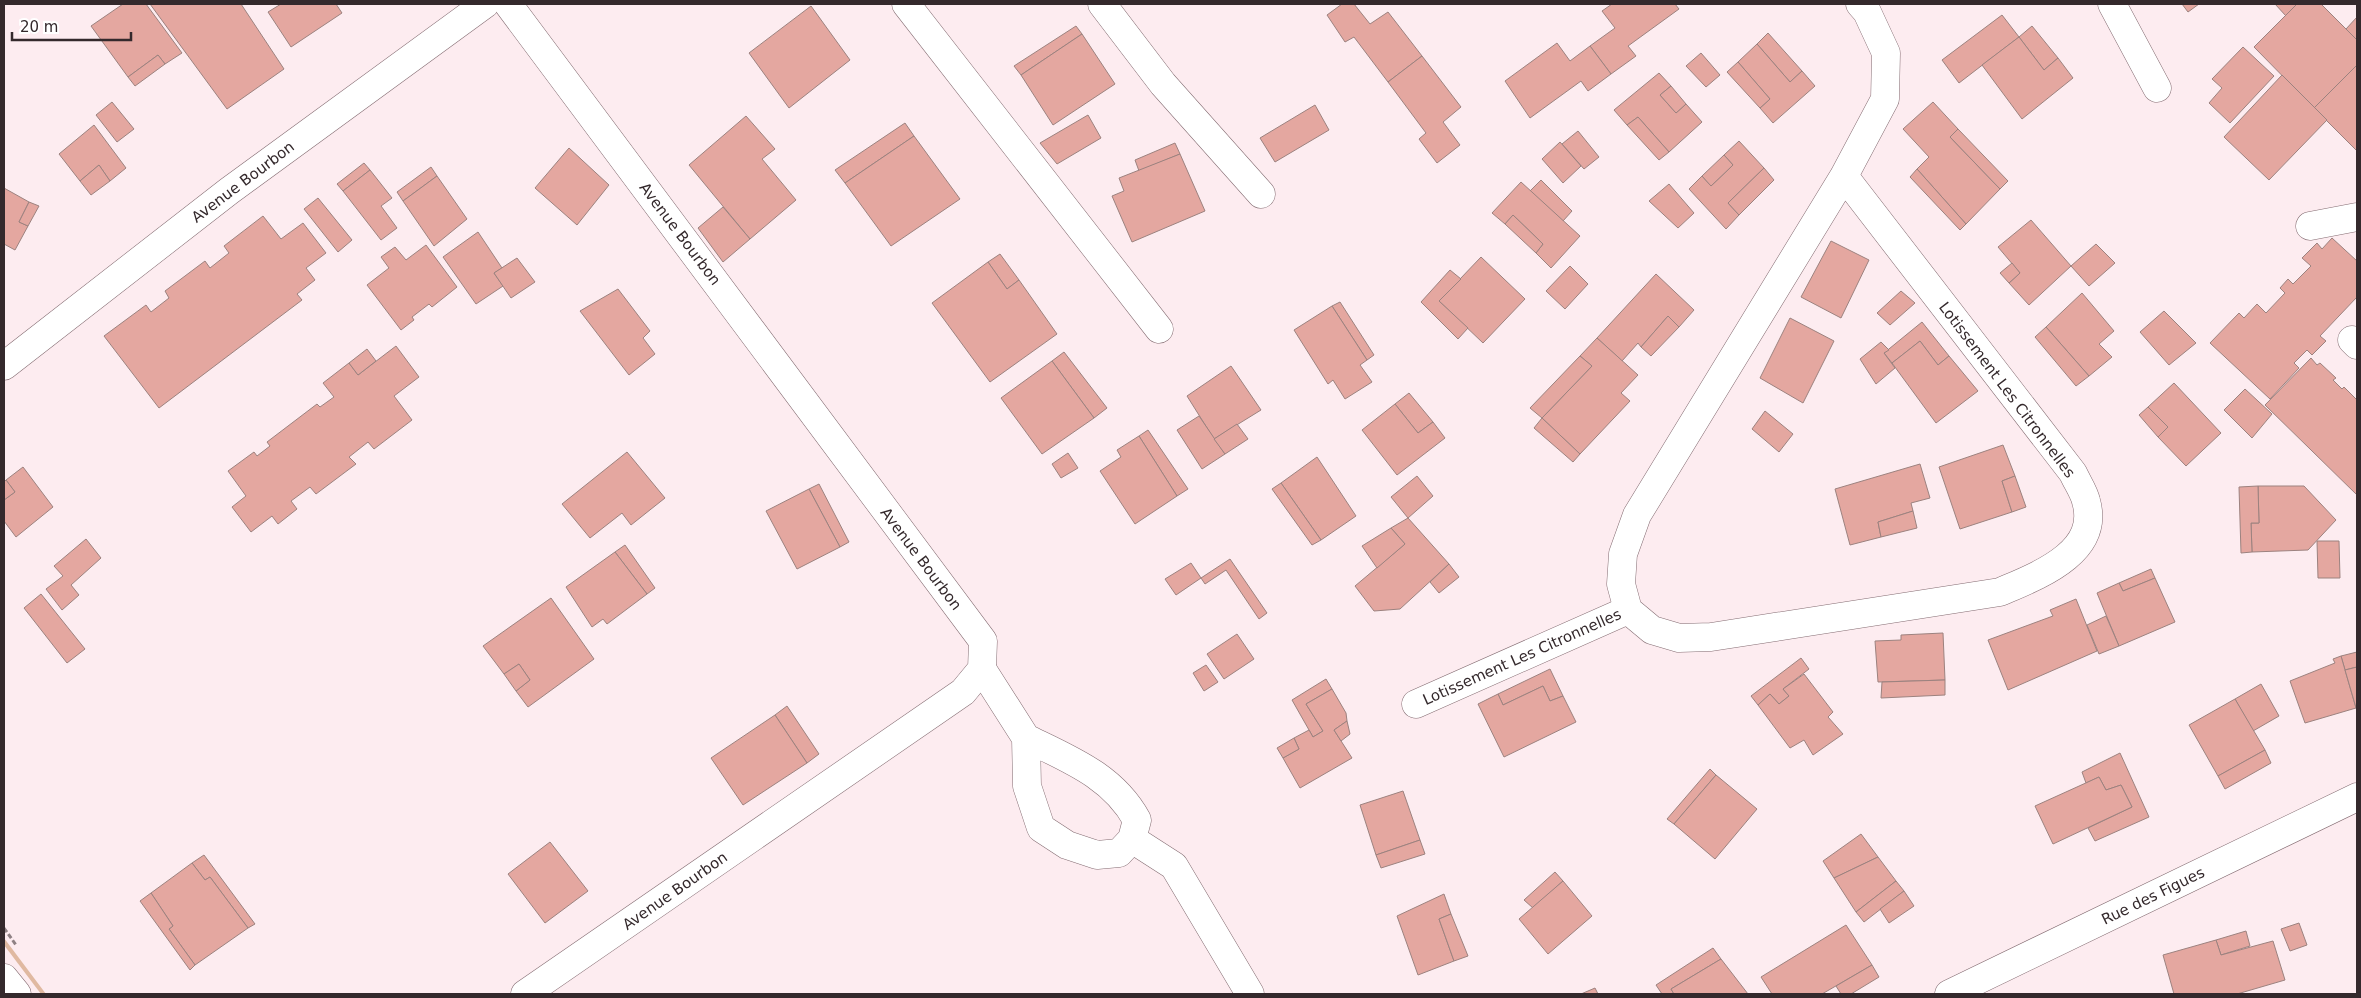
<svg xmlns="http://www.w3.org/2000/svg" width="2361" height="998" font-family="'DejaVu Sans',sans-serif">
<style>
.green{fill:#e0b9a1}
.building{fill:#e4a7a0;stroke:#9c827f}
.lines{fill:none;stroke-linecap:round;stroke-linejoin:round}
.minor-casing{stroke:#846c72;stroke-width:29}
.major-casing{stroke:#846c72;stroke-width:29}
.path{stroke:#8f8184;stroke-width:3;stroke-dasharray:5 2.5;stroke-linecap:butt}
.minor{stroke:#fff;stroke-width:28}
.major{stroke:#fff;stroke-width:28}
.labels{text-anchor:middle;dominant-baseline:central;stroke-width:5;stroke-linejoin:round;paint-order:stroke}
.street-label{font-size:15px;fill:#34292c;stroke:#fff}
</style>
<rect width="100%" height="100%" fill="#fdecf0"/>
<polygon class="green" points="4,938 46,994 41,994 4,945"/>
<g class="building">
<polygon points="123,4 146,4 182,53 165,64 158,55 128,77 91,26"/>
<polygon points="150,4 241,4 284,69 227,109"/>
<polygon points="281,4 336,4 342,13 291,47 268,12"/>
<polygon points="1342,4 1354,4 1370,24 1388,12 1422,56 1388,82 1354,37 1345,42 1327,15"/>
<polygon points="1612,4 1675,4 1679,9 1628,46 1636,56 1611,74 1590,46 1615,28 1602,11"/>
<polygon points="2182,4 2199,4 2188,12"/>
<polygon points="2275,4 2297,4 2286,16"/>
<polygon points="2297,4 2321,4 2357,40 2357,65 2314,108 2254,47"/>
<polygon points="811,6 850,60 789,108 749,53"/>
<polygon points="2002,15 2019,37 1959,83 1942,60"/>
<polygon points="2357,17 2357,40 2346,29"/>
<polygon points="1076,26 1082,34 1021,75 1014,66"/>
<polygon points="2032,26 2058,58 2044,70 2019,37"/>
<polygon points="1768,33 1802,71 1790,82 1757,44"/>
<polygon points="1082,34 1115,84 1053,125 1021,75"/>
<polygon points="2019,37 2044,70 2058,58 2073,78 2022,119 1982,65"/>
<polygon points="1557,43 1570,61 1590,46 1611,74 1588,91 1581,81 1530,118 1505,81"/>
<polygon points="1757,44 1790,82 1802,71 1815,86 1773,123 1760,108 1770,99 1738,62"/>
<polygon points="2243,47 2274,76 2230,123 2209,103 2222,88 2212,79"/>
<polygon points="1701,53 1720,75 1706,87 1686,66"/>
<polygon points="158,55 165,64 135,86 128,77"/>
<polygon points="1422,56 1461,107 1443,122 1460,145 1437,163 1419,139 1426,133 1388,82"/>
<polygon points="1738,62 1770,99 1760,108 1727,72"/>
<polygon points="2357,65 2357,151 2314,108"/>
<polygon points="1659,73 1671,86 1660,95 1676,113 1686,104 1702,122 1669,152 1638,117 1627,125 1614,110"/>
<polygon points="2282,75 2327,120 2269,180 2224,137"/>
<polygon points="1671,86 1686,104 1676,113 1660,95"/>
<polygon points="112,102 134,129 117,142 96,115"/>
<polygon points="1933,102 1958,129 1950,137 2000,189 1966,224 1917,169 1929,157 1903,129"/>
<polygon points="1315,105 1329,130 1275,162 1260,138"/>
<polygon points="1088,115 1101,138 1057,164 1040,143"/>
<polygon points="746,116 775,149 762,159 796,200 750,239 689,165"/>
<polygon points="1638,117 1669,152 1659,160 1627,125"/>
<polygon points="905,123 914,136 845,183 835,170"/>
<polygon points="94,125 126,168 110,181 99,165 80,181 59,154"/>
<polygon points="1958,129 2008,181 2000,189 1950,137"/>
<polygon points="1578,131 1599,157 1584,169 1562,144"/>
<polygon points="914,136 960,199 891,246 845,183"/>
<polygon points="1739,141 1764,168 1728,203 1739,215 1726,229 1689,189 1702,176 1711,186 1733,165 1724,155"/>
<polygon points="1560,142 1581,166 1563,183 1542,159"/>
<polygon points="1175,143 1180,154 1139,171 1135,160"/>
<polygon points="569,148 609,185 577,225 535,188"/>
<polygon points="1180,154 1205,211 1132,242 1112,196 1124,191 1119,178"/>
<polygon points="1724,155 1733,165 1711,186 1702,176"/>
<polygon points="364,163 370,170 343,191 337,184"/>
<polygon points="99,165 110,181 91,195 80,181"/>
<polygon points="431,167 437,176 403,201 397,192"/>
<polygon points="1764,168 1774,180 1739,215 1728,203"/>
<polygon points="1917,169 1966,224 1960,230 1910,177"/>
<polygon points="370,170 392,198 381,206 397,228 381,240 343,191"/>
<polygon points="437,176 467,219 434,246 403,201"/>
<polygon points="1541,180 1572,211 1563,221 1530,191"/>
<polygon points="1521,182 1580,236 1551,268 1536,253 1543,244 1513,215 1505,224 1492,213"/>
<polygon points="1669,184 1694,213 1678,228 1649,201"/>
<polygon points="4,188 29,202 19,222 28,226 15,250 4,244"/>
<polygon points="318,198 352,240 338,252 304,209"/>
<polygon points="29,202 39,206 28,226 19,222"/>
<polygon points="723,207 750,239 723,262 698,228"/>
<polygon points="1513,215 1543,244 1536,253 1505,224"/>
<polygon points="263,216 281,239 303,223 326,253 306,268 315,280 297,294 302,300 159,408 104,336 146,305 151,312 169,298 165,291 205,261 210,268 229,253 224,246"/>
<polygon points="2031,220 2071,266 2029,305 2009,283 2020,273 1998,247"/>
<polygon points="478,232 502,268 494,273 503,286 476,304 443,257"/>
<polygon points="2332,238 2357,261 2357,297 2320,336 2326,341 2312,355 2307,350 2294,363 2299,368 2270,399 2210,343 2239,313 2244,318 2257,304 2266,313 2285,293 2280,288 2288,279 2293,284 2311,266 2302,258 2317,243 2322,249"/>
<polygon points="1831,241 1869,260 1841,318 1801,297"/>
<polygon points="2096,244 2115,263 2089,286 2071,266"/>
<polygon points="426,245 457,287 432,307 429,304 412,317 414,320 401,330 367,285 389,268 381,257 395,247 406,260"/>
<polygon points="1000,254 1019,280 1007,289 988,262"/>
<polygon points="1481,257 1525,299 1483,343 1439,301"/>
<polygon points="517,258 535,282 511,298 494,273"/>
<polygon points="988,262 1007,289 1019,280 1057,334 990,382 932,303"/>
<polygon points="2012,263 2020,273 2009,283 2000,273"/>
<polygon points="1570,266 1588,284 1565,309 1546,291"/>
<polygon points="1450,270 1461,279 1439,301 1468,328 1458,339 1421,302"/>
<polygon points="1656,274 1694,310 1679,327 1668,316 1641,347 1638,343 1622,361 1597,338"/>
<polygon points="618,289 650,331 643,338 655,354 629,375 580,311"/>
<polygon points="1901,291 1915,303 1890,325 1877,313"/>
<polygon points="2082,293 2114,331 2099,344 2112,357 2089,376 2046,327"/>
<polygon points="1340,302 1374,355 1367,360 1332,306"/>
<polygon points="1332,306 1367,360 1360,365 1372,382 1345,399 1333,380 1328,384 1294,330"/>
<polygon points="2164,311 2196,343 2169,365 2140,332"/>
<polygon points="1668,316 1679,327 1651,356 1641,347"/>
<polygon points="1790,318 1834,341 1803,403 1760,378"/>
<polygon points="1922,322 1949,356 1938,365 1920,341 1892,363 1884,353"/>
<polygon points="2046,327 2089,376 2076,386 2035,337"/>
<polygon points="1597,338 1638,375 1621,393 1630,401 1580,454 1542,418 1592,366 1580,356"/>
<polygon points="1920,341 1938,365 1949,356 1978,391 1936,423 1892,363"/>
<polygon points="1881,342 1889,350 1884,353 1895,368 1876,384 1860,359"/>
<polygon points="396,346 419,377 394,396 412,420 374,449 368,442 349,457 356,464 316,494 310,487 291,501 297,509 278,524 272,516 251,532 232,507 246,496 228,471 254,452 257,456 270,446 267,442 317,404 320,407 334,397 323,383 349,363 358,375"/>
<polygon points="367,349 376,361 358,375 349,363"/>
<polygon points="1064,352 1107,408 1094,418 1052,361"/>
<polygon points="1580,356 1592,366 1542,418 1530,408"/>
<polygon points="2311,358 2317,365 2320,363 2336,378 2333,380 2342,389 2344,387 2357,400 2357,495 2265,405"/>
<polygon points="1052,361 1094,418 1042,454 1001,398"/>
<polygon points="1231,366 1261,410 1214,439 1187,396"/>
<polygon points="2174,383 2221,433 2186,466 2158,437 2168,427 2148,407"/>
<polygon points="2245,389 2272,414 2252,438 2224,410"/>
<polygon points="1409,393 1433,422 1418,433 1395,404"/>
<polygon points="1395,404 1418,433 1433,422 1445,438 1397,475 1362,430"/>
<polygon points="2148,407 2168,427 2158,437 2139,415"/>
<polygon points="1765,411 1793,434 1779,452 1752,429"/>
<polygon points="1199,416 1225,454 1202,469 1177,430"/>
<polygon points="1542,418 1580,454 1573,462 1534,428"/>
<polygon points="1237,424 1248,439 1225,454 1214,439"/>
<polygon points="1148,430 1188,489 1177,496 1139,436"/>
<polygon points="1139,436 1177,496 1135,524 1100,471 1121,457 1117,450"/>
<polygon points="2003,445 2015,476 2002,481 2012,512 1960,529 1939,467"/>
<polygon points="627,452 665,498 631,525 622,513 590,538 562,504"/>
<polygon points="1068,453 1078,468 1061,478 1052,464"/>
<polygon points="1317,457 1356,516 1321,540 1281,483"/>
<polygon points="1920,464 1930,498 1911,503 1913,511 1878,522 1881,537 1850,545 1835,489"/>
<polygon points="23,467 53,507 16,537 4,521 4,500 15,492 6,480"/>
<polygon points="1417,476 1433,496 1408,518 1391,497"/>
<polygon points="2015,476 2026,507 2012,512 2002,481"/>
<polygon points="6,480 15,492 4,500 4,482"/>
<polygon points="1281,483 1321,540 1312,545 1272,489"/>
<polygon points="819,484 849,542 840,547 809,489"/>
<polygon points="2258,486 2304,486 2336,520 2308,550 2252,552 2251,523 2259,523"/>
<polygon points="2258,486 2259,523 2251,523 2252,552 2241,553 2239,487"/>
<polygon points="809,489 840,547 797,569 766,511"/>
<polygon points="1913,511 1917,528 1881,537 1878,522"/>
<polygon points="1408,518 1449,564 1400,609 1374,611 1355,586 1405,544 1391,528"/>
<polygon points="1391,528 1405,544 1377,568 1362,546"/>
<polygon points="86,539 101,558 71,585 79,595 62,610 46,589 63,576 54,566"/>
<polygon points="2317,541 2339,541 2340,578 2318,578"/>
<polygon points="625,545 655,588 647,594 615,552"/>
<polygon points="615,552 647,594 607,624 603,619 592,627 566,587"/>
<polygon points="1230,559 1267,613 1259,619 1226,570 1205,584 1201,578"/>
<polygon points="1191,563 1201,578 1176,595 1165,579"/>
<polygon points="1449,564 1459,577 1439,593 1430,582"/>
<polygon points="2151,569 2155,578 2123,591 2119,583"/>
<polygon points="2155,578 2175,622 2119,646 2097,593 2119,583 2123,591"/>
<polygon points="41,594 85,649 67,663 24,608"/>
<polygon points="551,598 594,659 528,707 516,691 530,680 519,664 504,674 483,646"/>
<polygon points="2076,599 2097,651 2008,690 1988,640 2053,616 2050,610"/>
<polygon points="2106,616 2119,646 2099,654 2087,625"/>
<polygon points="1943,633 1945,680 1878,682 1875,641 1901,640 1901,635"/>
<polygon points="1237,634 1254,659 1224,679 1207,654"/>
<polygon points="2357,652 2357,667 2345,670 2341,656"/>
<polygon points="2341,656 2356,708 2305,723 2290,681 2335,663 2333,659"/>
<polygon points="1801,658 1809,669 1783,689 1789,696 1779,704 1770,694 1758,705 1751,696"/>
<polygon points="519,664 530,680 516,691 504,674"/>
<polygon points="1206,665 1218,682 1204,691 1193,673"/>
<polygon points="2357,667 2357,711 2345,670"/>
<polygon points="1550,669 1563,696 1550,701 1543,686 1503,705 1498,694"/>
<polygon points="1804,674 1833,712 1828,717 1843,734 1813,755 1804,740 1790,748 1758,705 1770,694 1779,704 1789,696 1783,689"/>
<polygon points="1326,679 1332,689 1306,704 1323,731 1313,737 1292,700"/>
<polygon points="1945,680 1945,695 1881,698 1882,682"/>
<polygon points="2261,684 2279,716 2253,731 2235,699"/>
<polygon points="1543,686 1550,701 1563,696 1576,722 1504,757 1478,704 1498,694 1503,705"/>
<polygon points="1332,689 1346,713 1347,721 1334,730 1352,758 1300,788 1283,758 1299,749 1294,738 1309,730 1313,737 1323,731 1306,704"/>
<polygon points="2235,699 2265,750 2218,776 2189,725"/>
<polygon points="787,706 819,754 807,763 775,715"/>
<polygon points="775,715 807,763 743,805 711,758"/>
<polygon points="1347,721 1350,734 1341,741 1334,730"/>
<polygon points="1294,738 1299,749 1283,758 1277,748"/>
<polygon points="2265,750 2271,763 2225,789 2218,776"/>
<polygon points="2120,753 2149,817 2095,841 2088,828 2132,807 2121,785 2106,790 2099,777 2086,783 2082,772"/>
<polygon points="1710,769 1716,775 1674,824 1667,819"/>
<polygon points="1716,775 1757,809 1715,859 1674,824"/>
<polygon points="2099,777 2106,790 2121,785 2132,807 2053,844 2035,806"/>
<polygon points="1403,791 1420,840 1376,855 1360,805"/>
<polygon points="1861,834 1878,857 1834,878 1823,861"/>
<polygon points="1420,840 1425,854 1381,868 1376,855"/>
<polygon points="550,842 588,891 545,923 508,874"/>
<polygon points="204,855 255,924 248,928 210,877 205,880 192,863"/>
<polygon points="1878,857 1896,881 1856,912 1834,878"/>
<polygon points="192,863 205,880 210,877 248,928 195,965 169,929 173,926 151,893"/>
<polygon points="1555,872 1563,881 1533,908 1524,900"/>
<polygon points="1563,881 1592,916 1548,954 1519,919"/>
<polygon points="1896,881 1904,891 1864,922 1856,912"/>
<polygon points="1904,891 1914,906 1889,923 1880,909"/>
<polygon points="151,893 173,926 169,929 195,965 190,970 140,901"/>
<polygon points="1444,894 1451,914 1439,919 1454,961 1418,975 1397,916"/>
<polygon points="1451,914 1468,956 1454,961 1439,919"/>
<polygon points="2299,923 2307,945 2290,951 2281,929"/>
<polygon points="1846,925 1872,965 1822,994 1772,994 1761,977"/>
<polygon points="2246,931 2250,946 2221,955 2216,940"/>
<polygon points="2216,940 2221,955 2273,941 2285,980 2237,994 2174,994 2163,955"/>
<polygon points="1713,948 1721,959 1671,989 1674,994 1662,994 1656,985"/>
<polygon points="1721,959 1748,994 1674,994 1671,989"/>
<polygon points="1872,965 1879,977 1851,994 1841,994 1836,986"/>
<polygon points="1595,988 1598,994 1581,994"/>
</g>
<g class="lines">
<g class="minor-casing">
<g id="minor">
<polyline points="508,4 983,641 982,669 963,692 525,994"/>
<polyline points="906,4 1159,329"/>
<polyline points="1102,4 1163,84 1261,194"/>
<polyline points="2112,4 2157,88"/>
<path d="M1844 176 2073 473C2077 482 2084 492 2086 501 2101 553 2037 576 2000 592L1711 637 1679 638 1652 630 1628 610 1621 584 1623 554 1637 515 1844 176 1885 99 1886 53 1867 12 1860 4"/>
<polyline points="2310,226 2357,217"/>
<polyline points="2352,340 2357,345"/>
<polyline points="4,366 229,191 485,4"/>
<path d="M982 669 1026 738 1027 786 1041 828 1067 845 1097 855 1119 853 1132 839 1137 820C1113 776 1069 759 1026 738"/>
<polyline points="1416,704 1628,610"/>
<polyline points="1132,839 1174,866 1250,994"/>
<polyline points="1949,994 2357,797"/>
</g>
</g>
<g class="major-casing">
<polyline id="major" points="4,978 17,994"/>
</g>
<polyline class="path" points="4,928 16,945"/>
<use href="#minor" class="minor"/>
<use href="#major" class="major"/>
</g>
<g class="labels">
<g class="street-label">
<text transform="translate(243 182) rotate(-37)">Avenue Bourbon</text>
<text transform="translate(680 234) rotate(53)">Avenue Bourbon</text>
<text transform="translate(2007 390) rotate(53)">Lotissement Les Citronnelles</text>
<text transform="translate(921 559) rotate(53)">Avenue Bourbon</text>
<text transform="translate(1522 657) rotate(-24)">Lotissement Les Citronnelles</text>
<text transform="translate(675 891) rotate(-35)">Avenue Bourbon</text>
<text transform="translate(2153 896) rotate(-26)">Rue des Figues</text>
</g>
</g>
<rect width="2361" height="998" fill="none" stroke="#34292c" stroke-width="10"/>
<path d="M12 32v8h119v-8" fill="none" stroke="#34292c" stroke-width="2.5"/>
<text x="20" y="32" font-size="15" fill="#34292c" stroke="#ffffff" stroke-width="4" paint-order="stroke">20 m</text>
</svg>
